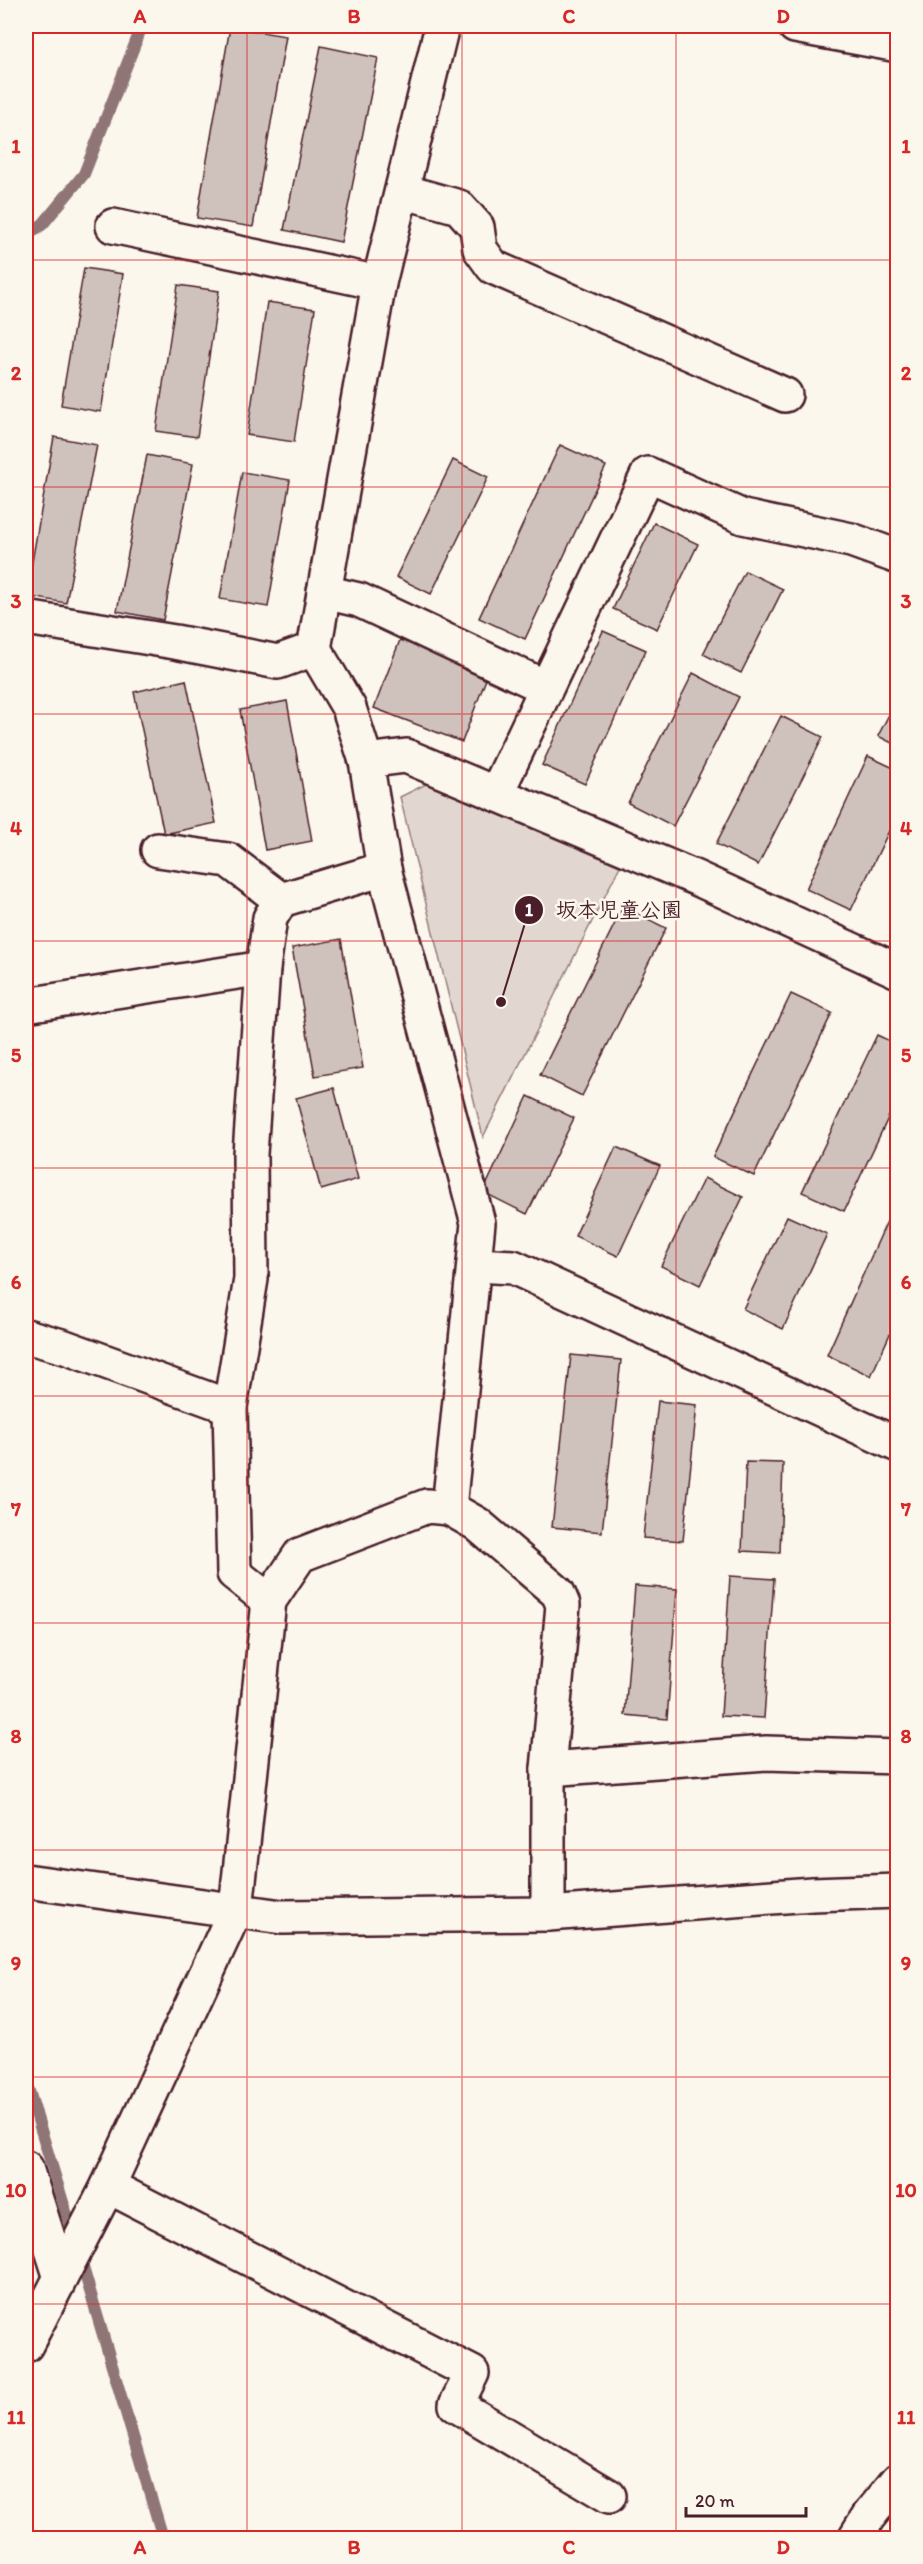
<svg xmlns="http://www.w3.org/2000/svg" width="923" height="2564" font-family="Itim,'Klee One',sans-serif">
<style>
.green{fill:#e2d7d0;stroke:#967b7e;stroke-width:1.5}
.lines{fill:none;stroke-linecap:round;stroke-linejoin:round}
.stream{stroke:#907477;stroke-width:12}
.building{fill:#cfc2bc;stroke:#4a1f2b;stroke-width:1.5}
.minor-casing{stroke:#4a1f2b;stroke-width:38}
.minor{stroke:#fbf7ec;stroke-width:33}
.grid{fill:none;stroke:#d62828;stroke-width:1.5;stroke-opacity:0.55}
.leader{fill:none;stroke:#4a1f2b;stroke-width:2}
.callout-dot{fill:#4a1f2b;stroke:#fbf7ec;stroke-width:2}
.mark-label{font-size:18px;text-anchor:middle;font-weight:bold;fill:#fff}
.callout-label{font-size:21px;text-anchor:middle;font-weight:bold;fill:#4a1f2b;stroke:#fbf7ec;stroke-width:5;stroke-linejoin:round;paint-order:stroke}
.neatline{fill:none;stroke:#d62828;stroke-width:2}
.grid-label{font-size:20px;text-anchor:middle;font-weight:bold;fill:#d62828}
</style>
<rect width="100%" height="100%" fill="#fbf7ec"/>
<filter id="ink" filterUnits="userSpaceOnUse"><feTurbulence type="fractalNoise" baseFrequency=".0167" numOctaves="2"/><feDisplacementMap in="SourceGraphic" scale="12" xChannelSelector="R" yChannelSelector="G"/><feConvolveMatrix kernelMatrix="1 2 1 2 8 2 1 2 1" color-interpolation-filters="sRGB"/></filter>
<g filter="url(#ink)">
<polygon class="green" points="426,784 620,866 483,1137 400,797"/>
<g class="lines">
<g class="stream">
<polyline points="26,236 43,224 84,174 142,26"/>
<polyline points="26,2081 74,2238"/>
<polyline points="79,2254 163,2538"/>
</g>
</g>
<g class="building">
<polygon points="230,27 286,36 253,227 197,218"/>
<polygon points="321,46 378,58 341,242 284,230"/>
<polygon points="84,268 123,274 101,412 61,405"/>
<polygon points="178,285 219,291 197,437 156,431"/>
<polygon points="267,302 315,309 294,442 247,435"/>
<polygon points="54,437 97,445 66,603 26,596"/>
<polygon points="560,445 606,466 525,639 479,618"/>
<polygon points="147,455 193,464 163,620 117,611"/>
<polygon points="453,460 488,477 431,594 396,577"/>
<polygon points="242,472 290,480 268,607 220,599"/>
<polygon points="654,523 698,544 657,629 613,609"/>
<polygon points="745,571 783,589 741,673 703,654"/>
<polygon points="603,631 646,650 585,784 542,765"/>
<polygon points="400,640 488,674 462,742 374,708"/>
<polygon points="693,673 739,697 673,826 628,803"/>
<polygon points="186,680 216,823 164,834 134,692"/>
<polygon points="898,697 898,746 878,736"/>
<polygon points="287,701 312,841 265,850 240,710"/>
<polygon points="781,716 823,737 758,865 716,844"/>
<polygon points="868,756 898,770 898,812 851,910 806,889"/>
<polygon points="623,907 666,928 582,1096 540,1075"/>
<polygon points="341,939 363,1068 315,1076 292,948"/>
<polygon points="791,994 832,1013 754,1176 713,1157"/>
<polygon points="877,1035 898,1045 898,1097 844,1211 802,1192"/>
<polygon points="334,1088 358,1179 321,1190 296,1098"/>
<polygon points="528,1096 574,1118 527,1214 483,1192"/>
<polygon points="616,1147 660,1166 618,1256 575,1236"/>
<polygon points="704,1178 743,1197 700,1285 661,1266"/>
<polygon points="787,1216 827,1234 783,1329 743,1309"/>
<polygon points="888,1219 898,1224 898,1316 871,1376 827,1355"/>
<polygon points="571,1355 621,1360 602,1532 552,1527"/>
<polygon points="658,1401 697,1405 683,1541 643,1538"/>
<polygon points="746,1462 783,1463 780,1553 742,1551"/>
<polygon points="730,1576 774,1579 764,1718 721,1716"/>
<polygon points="635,1586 677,1589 667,1719 625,1715"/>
</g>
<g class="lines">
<g class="minor-casing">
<g id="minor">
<polyline points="442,26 379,283 314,649 349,708 366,761 384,869 478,1223 449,1508"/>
<polyline points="795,26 898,45"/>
<polyline points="402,191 459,207 477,227 480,249 493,267 785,395"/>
<polyline points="113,226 379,283"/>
<polyline points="324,592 359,600 545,687"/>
<polyline points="26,618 175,642 278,662 314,649"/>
<polyline points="366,761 406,756 696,878 898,971"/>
<polyline points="496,794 648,474 743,517 851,540 898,557"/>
<polyline points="158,850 228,860 281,900"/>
<polyline points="26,1005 263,968"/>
<polyline points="474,1265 513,1267 898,1445"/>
<polyline points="26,1336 65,1347 230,1407"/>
<polyline points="269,1601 234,1573 230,1407 251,1279 250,1154 263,968 270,918 281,900 384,869"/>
<polyline points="548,1769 766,1753 898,1757"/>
<polyline points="26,1881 282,1917 548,1914 812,1894 898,1891"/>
<polyline points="26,2168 60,2275"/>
<polyline points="108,2186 472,2373 456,2405 609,2496"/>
<polyline points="26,2345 108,2186 236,1909 269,1601 300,1555 427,1506 449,1508 477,1524 558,1593 563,1605 548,1769 548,1914"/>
<polyline points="855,2538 868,2517 898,2480"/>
</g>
</g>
<use href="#minor" class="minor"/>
</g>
</g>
<path class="grid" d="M247 26V2538M462 26V2538M676 26V2538M26 260H898M26 487H898M26 714H898M26 941H898M26 1168H898M26 1396H898M26 1623H898M26 1850H898M26 2077H898M26 2304H898"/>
<path class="leader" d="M501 1002L529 910"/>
<g class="callout-dot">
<circle cx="501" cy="1002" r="6"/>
<circle cx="529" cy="910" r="15"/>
</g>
<g class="mark-label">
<text x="529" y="916">1</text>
</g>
<g class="callout-label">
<text x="619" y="917">坂本児童公園</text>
</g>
<rect width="923" height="2564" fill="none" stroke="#fbf7ec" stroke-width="66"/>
<path d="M686 2507v9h120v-9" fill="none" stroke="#4a1f2b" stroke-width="3"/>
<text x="695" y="2507" font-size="18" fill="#4a1f2b" stroke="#fbf7ec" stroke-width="4.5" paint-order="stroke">20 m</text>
<rect x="33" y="33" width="857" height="2498" class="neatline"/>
<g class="grid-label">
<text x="140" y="23">A</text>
<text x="354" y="23">B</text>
<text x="569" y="23">C</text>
<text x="783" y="23">D</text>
<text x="16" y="153">1</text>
<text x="906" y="153">1</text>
<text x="16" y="380">2</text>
<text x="906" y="380">2</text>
<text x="16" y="608">3</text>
<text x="906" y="608">3</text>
<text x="16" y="835">4</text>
<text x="906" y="835">4</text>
<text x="16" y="1062">5</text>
<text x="906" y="1062">5</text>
<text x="16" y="1289">6</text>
<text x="906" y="1289">6</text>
<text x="16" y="1516">7</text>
<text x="906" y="1516">7</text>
<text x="16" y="1743">8</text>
<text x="906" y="1743">8</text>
<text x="16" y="1970">9</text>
<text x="906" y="1970">9</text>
<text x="16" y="2197">10</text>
<text x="906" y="2197">10</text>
<text x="16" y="2424">11</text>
<text x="906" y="2424">11</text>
<text x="140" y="2554">A</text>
<text x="354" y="2554">B</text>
<text x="569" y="2554">C</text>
<text x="783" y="2554">D</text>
</g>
</svg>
